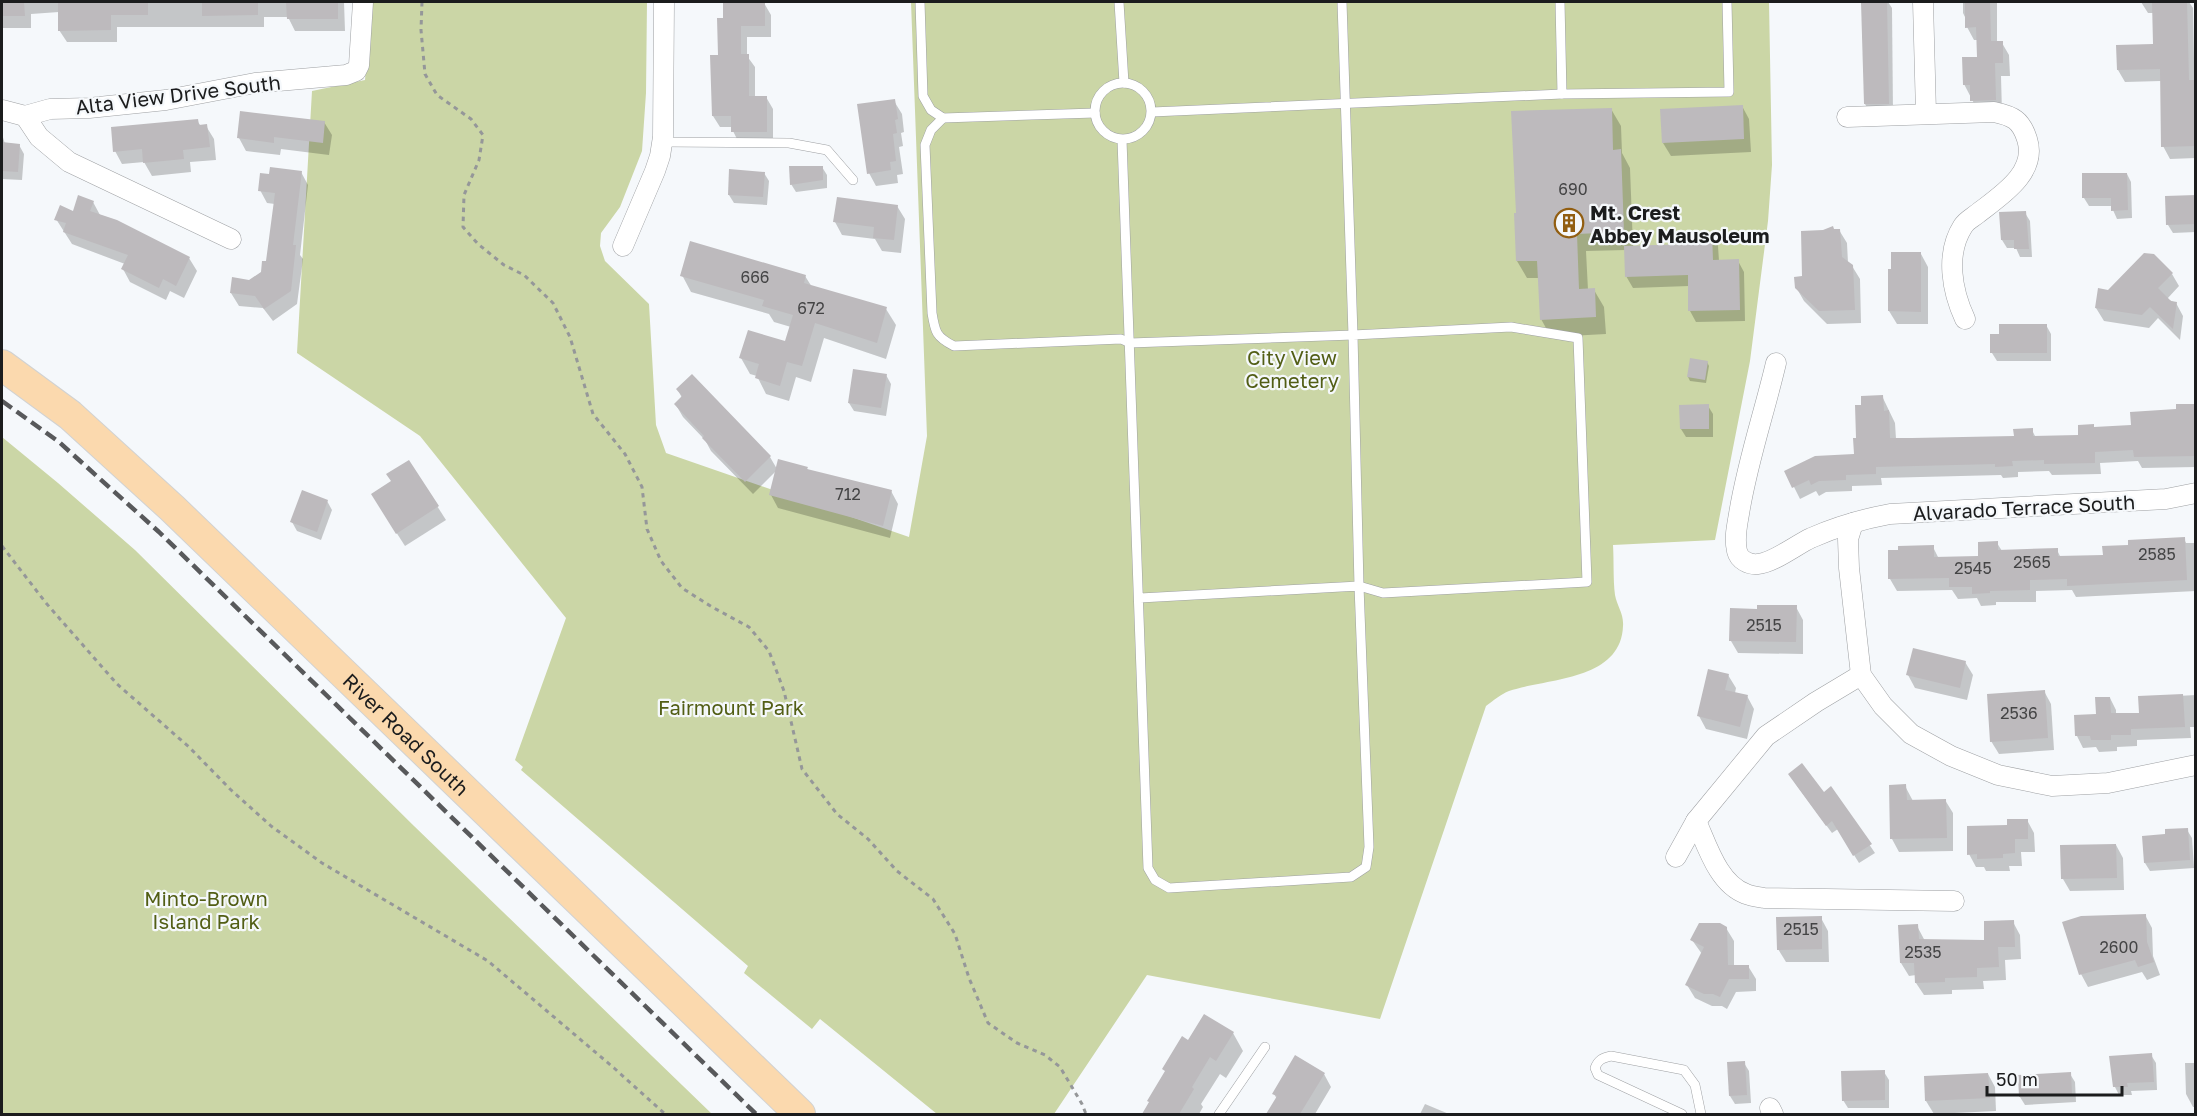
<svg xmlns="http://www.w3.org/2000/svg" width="2197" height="1116" font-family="'Golos Text',sans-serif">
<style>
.green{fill:#cbd6a6}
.shadow{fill:#0003}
.building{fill:#bdbabd}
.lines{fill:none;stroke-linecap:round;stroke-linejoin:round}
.service-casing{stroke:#9ea0a3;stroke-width:10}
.minor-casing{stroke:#9ea0a3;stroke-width:21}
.primary-casing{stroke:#d1d2d2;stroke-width:32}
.path{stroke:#959799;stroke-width:3;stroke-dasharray:4.5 4.5;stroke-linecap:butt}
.service{stroke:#fff;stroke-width:9}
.minor{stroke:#fff;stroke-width:20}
.primary{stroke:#fbd9ae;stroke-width:30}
.rail{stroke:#58595b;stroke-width:4.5;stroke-dasharray:12 6;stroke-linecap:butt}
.labels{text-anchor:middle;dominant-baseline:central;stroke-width:4.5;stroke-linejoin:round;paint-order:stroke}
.number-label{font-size:16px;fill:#444445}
.street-label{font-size:20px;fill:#1b1c1d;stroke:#f5f8fb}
.poi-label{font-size:20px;font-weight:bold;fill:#1b1c1d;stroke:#f5f8fb;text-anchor:start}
.park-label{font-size:20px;fill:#525e15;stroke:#f5f8fb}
</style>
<rect width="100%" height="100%" fill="#f5f8fb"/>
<g class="green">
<path d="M371 2H647L646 93 642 151 620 207 601 233 600 246 605 261 649 304 656 425 666 453 909 537 927 436 911 2H1769L1772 165 1768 221 1750 361 1715 540 1613 545C1614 561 1613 579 1615 595 1617 606 1624 614 1623 626 1621 681 1547 678 1509 691 1501 694 1493 701 1486 706L1380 1019 1147 975 1054 1114H937L820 1019 812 1029 744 973 748 966 521 770 523 767 515 760 566 618 420 436 297 353 312 91 365 80Z"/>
<polygon points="2,437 58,483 135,550 414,826 712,1114 2,1114"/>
</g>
<g class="shadow">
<polygon points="2,2 344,2 345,31 295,31 288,17 264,17 264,27 117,27 117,42 67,42 59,30 59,12 31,14 31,28 2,28"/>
<polygon points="725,2 764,3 771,15 771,37 747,37 747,56 755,67 755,97 766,97 773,109 773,143 739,143 733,131 733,127 720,127 713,116 725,19"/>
<polygon points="1863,2 1888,2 1892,8 1893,113 1871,114 1865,104"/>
<polygon points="1963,2 1997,2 1997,43 2002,43 2009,55 2010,76 2001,76 2002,113 1979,113 1964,84 1978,59 1978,40 1974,40 1967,27 1966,19 1963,13"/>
<polygon points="2141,2 2189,2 2193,8 2196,158 2170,159 2163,146 2161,81 2125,82 2118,70 2155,45 2154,13 2148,13"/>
<polygon points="894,101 902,114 904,132 901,133 903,146 899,147 903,174 897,175 898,183 876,186 869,173"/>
<polygon points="1742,106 1749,119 1751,152 1671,156 1663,143"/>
<polygon points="1611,109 1621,126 1622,153 1630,168 1633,247 1689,245 1712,234 1718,246 1719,261 1738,261 1744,272 1745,321 1696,322 1690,311 1689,286 1633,288 1626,276 1626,250 1586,251 1588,290 1594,290 1604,307 1606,334 1551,337 1541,319 1539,278 1527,278 1517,261"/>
<polygon points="197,121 201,126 206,126 214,139 216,160 190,162 191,172 152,176 144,162 122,164 115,151"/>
<polygon points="324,122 332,135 329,155 281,149 280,155 246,151 239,138"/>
<polygon points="2,134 5,144 19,145 24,154 22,180 2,179"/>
<polygon points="822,167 827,175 827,188 796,192 791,184"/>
<polygon points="301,172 308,185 300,255 303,259 297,304 273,321 263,308 239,306 231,293 262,272 267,263 275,204 267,203 260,190"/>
<polygon points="764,173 769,181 767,205 734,203 729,195"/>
<polygon points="2127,174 2131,182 2132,218 2117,219 2113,210 2113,206 2089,206 2084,198"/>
<polygon points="2196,197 2196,232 2173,233 2168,225"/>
<polygon points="93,202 100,215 189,258 197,271 184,298 170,291 166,300 130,282 123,269 125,264 72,244 56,219"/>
<polygon points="897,206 905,219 901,253 882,251 875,239 842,235 835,222"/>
<polygon points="2025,213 2030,221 2032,257 2020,257 2016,248 2007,248 2002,240"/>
<polygon points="1834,230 1839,230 1847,243 1848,263 1852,266 1860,279 1861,323 1827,324 1804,301 1796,287"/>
<polygon points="1921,254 1928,267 1928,324 1897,324 1889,311"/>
<polygon points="2172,274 2179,286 2167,299 2176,303 2183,316 2180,340 2158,318 2149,328 2104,321 2096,308 2108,291"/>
<polygon points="682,275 805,276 812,287 886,309 896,325 886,359 824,338 811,382 796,377 789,401 766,394 757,376 750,374 741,358 786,343 791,327 774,322 769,314 691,292"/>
<polygon points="2046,325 2051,334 2051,361 1997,361 1992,353"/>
<polygon points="1707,362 1709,366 1706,383 1690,381 1688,377"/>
<polygon points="886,375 891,384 886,416 854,411 849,403"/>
<polygon points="678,390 770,457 777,469 807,468 808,471 891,491 898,504 890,538 778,508 771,495 777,470 753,494 711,451 705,440 683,417 676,405 682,398"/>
<polygon points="1882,396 1895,423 1896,439 2015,437 2032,430 2036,438 2080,436 2095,429 2133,427 2193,405 2196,409 2196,467 2142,468 2138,461 2100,463 2101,474 2052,475 2049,471 2018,472 2018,477 2003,478 2001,475 1881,478 1882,485 1852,486 1852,491 1826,492 1819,496 1816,491 1800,499 1786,471 1856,456 1863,406"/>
<polygon points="1708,406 1713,414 1713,437 1686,437 1681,429"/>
<polygon points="409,462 446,520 405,546 380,507"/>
<polygon points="327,501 332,510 321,540 297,531 292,522"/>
<polygon points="2184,539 2186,543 2196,543 2196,591 2076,597 2072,590 2036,591 2036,602 1996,602 1996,605 1981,606 1977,598 1958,599 1952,590 1897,591 1890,579 1933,547 1939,559 1980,557 1997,543 2002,551 2057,550 2061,558 2104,556"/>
<polygon points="1796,607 1803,620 1803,654 1738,653 1731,641 1758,610"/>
<polygon points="1965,662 1973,675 1967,700 1915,688 1908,675"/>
<polygon points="1728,675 1736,688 1735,693 1747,696 1754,709 1747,739 1706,729 1699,716"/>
<polygon points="2044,691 2051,704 2054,750 1999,754 1991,741"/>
<polygon points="2196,695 2196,727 2190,727 2191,738 2137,740 2137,746 2117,747 2117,751 2099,752 2096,747 2083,748 2077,736 2097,715 2110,698 2116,710 2116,715 2140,714 2139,698"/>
<polygon points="1795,783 1823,794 1831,788 1875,853 1859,863 1838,829 1832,833"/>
<polygon points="1891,786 1905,786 1913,801 1945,800 1953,813 1953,851 1899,852 1892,839"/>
<polygon points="2027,820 2034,833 2035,852 2021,852 2022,866 2009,866 2010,871 1986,871 1984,867 1976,867 1969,854 2008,826"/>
<polygon points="2187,830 2192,838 2194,868 2150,871 2145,863 2167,836"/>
<polygon points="2116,845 2123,858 2124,890 2070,891 2063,879"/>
<polygon points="2145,915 2152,928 2153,956 2160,975 2147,980 2142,972 2088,987 2081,974"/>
<polygon points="1821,918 1828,931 1829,962 1786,962 1778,949"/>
<polygon points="2013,922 2020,935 2021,959 2005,960 2006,980 1983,981 1984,989 1952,990 1952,994 1924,995 1916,983 1916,975 1909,976 1901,963 1917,926 1925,941 1986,941"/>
<polygon points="1726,928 1734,941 1734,966 1748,966 1756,979 1756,991 1736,992 1727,1009 1722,1006 1712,1006 1695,998 1687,985 1702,954 1692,940"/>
<polygon points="1233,1033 1243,1051 1226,1078 1220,1074 1201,1104 1203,1107 1199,1114 1143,1114 1166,1072 1189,1042"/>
<polygon points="2151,1055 2156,1063 2157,1090 2131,1091 2132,1095 2119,1095 2115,1087 2114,1076"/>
<polygon points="1744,1063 1749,1071 1751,1103 1735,1104 1730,1096"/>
<polygon points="2185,1063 2196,1063 2196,1107 2193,1107 2186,1094"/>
<polygon points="1884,1072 1889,1080 1889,1108 1848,1108 1843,1100"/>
<polygon points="1324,1074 1331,1087 1315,1114 1267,1114 1277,1099 1274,1094"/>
<polygon points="1988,1074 1995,1087 1996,1111 1934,1114 1926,1101"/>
<polygon points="2070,1074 2075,1082 2076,1102 2025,1105 2020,1097"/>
<polygon points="1425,1104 1449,1114 1420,1114"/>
</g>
<g class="building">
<polygon points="2,2 24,2 25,16 2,16"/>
<polygon points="58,2 148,2 148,15 111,15 111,30 58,31"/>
<polygon points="202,2 258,2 258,15 202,16"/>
<polygon points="286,2 338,2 338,19 287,19"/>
<polygon points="723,2 765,2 765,26 741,26 741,54 749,54 749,96 767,96 767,132 731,132 731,116 712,116 710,55 718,55 717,18 723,18"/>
<polygon points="1861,2 1887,2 1889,104 1864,104"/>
<polygon points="1965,2 1990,2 1991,41 2003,41 2003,63 1995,63 1996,100 1970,101 1970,85 1963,85 1962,57 1977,57 1976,27 1965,28"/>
<polygon points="2152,2 2187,2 2189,80 2196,80 2196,146 2161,147 2160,69 2117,70 2116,45 2153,44"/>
<polygon points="895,99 898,119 895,120 897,133 893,134 896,161 890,162 891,170 867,174 857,104"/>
<polygon points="1743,105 1744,139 1662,143 1660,109"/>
<polygon points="1612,108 1613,150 1621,149 1624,232 1577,234 1579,289 1595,288 1596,317 1540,320 1537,261 1516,261 1514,213 1516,213 1511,111"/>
<polygon points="240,111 325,121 323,143 274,137 274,143 237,138"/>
<polygon points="198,119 199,125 207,124 210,147 183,150 184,159 143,163 142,149 113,152 111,127"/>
<polygon points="2,142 20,144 18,172 2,171"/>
<polygon points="789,166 823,166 823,180 790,185"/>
<polygon points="270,167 302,171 293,245 296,245 291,291 264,309 255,296 230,293 232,277 249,280 261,272 262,261 266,261 275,193 258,191 260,173 269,174"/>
<polygon points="729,169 765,172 763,197 728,195"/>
<polygon points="2082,173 2127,173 2128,210 2111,211 2111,198 2082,198"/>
<polygon points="78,195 94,201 90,211 117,220 190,257 176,286 163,279 159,288 121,269 128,255 63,232 66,223 54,220 60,205 73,211"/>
<polygon points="2196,195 2196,224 2166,225 2165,196"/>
<polygon points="837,197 898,205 894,240 873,238 874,227 833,222"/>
<polygon points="2026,211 2029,249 2014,249 2014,240 2001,240 1999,212"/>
<polygon points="1833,226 1834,229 1840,229 1842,257 1853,265 1855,310 1819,311 1795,288 1794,277 1802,276 1801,231 1823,230"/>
<polygon points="1687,233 1712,233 1713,260 1739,259 1740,310 1688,311 1688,275 1625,277 1624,246 1687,244"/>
<polygon points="690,241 806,275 804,283 887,307 877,343 815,323 802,366 787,362 780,386 755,378 759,364 739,358 748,330 785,341 793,315 762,306 764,300 680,276"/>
<polygon points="1891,252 1921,252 1921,312 1888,311 1888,269 1891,269"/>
<polygon points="2144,253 2154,254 2173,273 2158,288 2171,301 2177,302 2173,329 2150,307 2142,315 2095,308 2098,288 2108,290"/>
<polygon points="1999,324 2047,324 2047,353 1990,353 1990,334 1999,334"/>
<polygon points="1690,358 1708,361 1705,380 1687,377"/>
<polygon points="853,369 887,374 881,408 848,403"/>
<polygon points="692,374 771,456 745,482 702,438 704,436 674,404 682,396 676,389"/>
<polygon points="1883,395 1884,411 1889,410 1890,438 1912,438 2014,436 2013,429 2033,428 2033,436 2078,435 2078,425 2094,424 2094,427 2131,425 2130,412 2176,409 2176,404 2194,404 2196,456 2134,457 2133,450 2095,452 2095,463 2044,464 2044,460 2012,461 2013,466 1995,467 1995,464 1876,467 1876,474 1846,475 1846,480 1819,481 1811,485 1809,480 1792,488 1784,471 1815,456 1854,454 1853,438 1856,438 1855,405 1861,405 1861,396"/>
<polygon points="1709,404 1709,429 1680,429 1679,405"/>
<polygon points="778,459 808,467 807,469 892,490 883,526 769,495"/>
<polygon points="409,460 439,506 396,534 371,494 391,481 386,474"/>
<polygon points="302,490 328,500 317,532 290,522"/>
<polygon points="2185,537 2187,580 2067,586 2067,579 2030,580 2030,590 1990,591 1990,593 1972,594 1972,587 1949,587 1949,578 1888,579 1888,550 1898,550 1898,546 1934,545 1934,557 1978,556 1978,542 1998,541 1998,550 2058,548 2058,556 2103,555 2102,546 2128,545 2128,540"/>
<polygon points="1757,605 1797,605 1796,642 1729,641 1730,608 1757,609"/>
<polygon points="1913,648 1966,661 1960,688 1906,675"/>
<polygon points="1708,669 1729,674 1725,690 1748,695 1740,727 1697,716"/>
<polygon points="2045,690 2048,738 1990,742 1987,694"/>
<polygon points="2183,694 2185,727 2131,729 2131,735 2111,735 2111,740 2091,740 2090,736 2075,736 2074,715 2096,714 2095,697 2110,697 2111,713 2139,713 2138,696"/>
<polygon points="1802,763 1824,792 1831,786 1872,844 1853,856 1832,821 1826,826 1788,774"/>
<polygon points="1906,784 1907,800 1946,799 1947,838 1890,839 1889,785"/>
<polygon points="2007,819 2028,819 2028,839 2015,839 2015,853 2003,854 2003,858 1977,859 1977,854 1967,855 1967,826 2007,825"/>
<polygon points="2188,828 2190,860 2144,863 2142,836 2165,834 2165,829"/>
<polygon points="2116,844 2117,878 2061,879 2060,845"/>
<polygon points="2146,914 2147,942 2154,962 2138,967 2135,960 2079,975 2062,922 2081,916"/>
<polygon points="1822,916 1822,949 1777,950 1776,917"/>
<polygon points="2014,920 2015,947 1998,947 1999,967 1977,968 1977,977 1945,978 1945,982 1915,983 1914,963 1900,963 1898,925 1918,924 1919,939 1984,940 1984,921"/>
<polygon points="1699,923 1720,923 1727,927 1728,965 1749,965 1749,979 1729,979 1720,997 1713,994 1704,994 1685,985 1704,947 1690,940"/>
<polygon points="1204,1014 1234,1032 1216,1061 1210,1057 1192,1087 1194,1089 1179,1114 1142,1114 1149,1102 1147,1101 1165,1071 1162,1069 1182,1036 1188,1040"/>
<polygon points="2152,1053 2154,1082 2127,1083 2128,1087 2113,1087 2109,1056"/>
<polygon points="1295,1055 1325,1073 1300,1114 1266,1114 1277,1096 1272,1094"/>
<polygon points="1745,1061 1747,1095 1729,1096 1727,1062"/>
<polygon points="1885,1070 1885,1100 1842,1101 1841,1071"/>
<polygon points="2071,1072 2072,1094 2019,1097 2018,1075"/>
<polygon points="1988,1073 1990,1098 1925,1101 1924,1076"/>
</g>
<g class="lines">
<g class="service-casing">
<g id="service">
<polyline points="920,2 923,96 931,110 943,118 1095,113"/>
<polyline points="1119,2 1124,83"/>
<polyline points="1560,2 1562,94"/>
<circle cx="1123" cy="111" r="28"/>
<polyline points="1152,112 1562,94 1729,92 1727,2"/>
<path d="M943 118 931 130 925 145 932 313C935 332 936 337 954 346L1121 339 1130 343 1353 335 1342 2"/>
<polyline points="1122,140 1148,868 1155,880 1169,888 1351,877 1366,867 1369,847 1359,586 1353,335 1511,327 1578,338 1587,582 1383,593 1359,586 1140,598"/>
<polyline points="662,142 789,143 827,150 853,180"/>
<polyline points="1219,1114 1265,1047"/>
<path d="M1682 1114 1598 1075 1595 1068C1598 1060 1602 1058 1611 1056L1684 1070 1695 1085 1701 1114"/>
</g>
</g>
<g class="minor-casing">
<g id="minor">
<polyline points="1923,2 1926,113"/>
<polyline points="2,110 25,116 50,109 89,108 166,100 255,83 346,75 356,71 359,65 363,2"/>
<polyline points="25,116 39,137 69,162 231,239"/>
<path d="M1847 117 1994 112C2013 116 2021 120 2027 139 2038 173 2000 196 1977 214 1972 218 1966 221 1963 226 1945 254 1952 291 1965 319"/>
<polyline points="623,246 655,171 660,156 663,137 664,2"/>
<path d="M1776 363C1764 414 1747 463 1739 514 1737 526 1734 538 1737 551 1739 560 1749 565 1758 564 1773 563 1796 545 1811 538 1836 527 1863 519 1890 514L2166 499 2196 493"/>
<polyline points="1853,523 1848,539 1849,568 1861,675 1883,706 1911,734 1951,756 1998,775 2052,786 2108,783 2196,765"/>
<path d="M1696 821C1707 845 1718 884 1746 894 1751 896 1758 897 1764 898L1954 901"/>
<polyline points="1676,857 1696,821 1766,736 1816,702 1861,675"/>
<polyline points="1770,1108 1773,1114"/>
</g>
</g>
<g class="primary-casing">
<g id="primary">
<path id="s1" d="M2 365 70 415 172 508 800 1114"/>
</g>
</g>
<g class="path">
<polyline points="422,2 421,30 425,74 437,95 471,119 483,135 479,160 464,195 463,227 478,244 504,265 524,275 553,303 570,337 593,414 625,454 642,487 647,529 661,561 682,588 712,607 749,627 769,651 784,691 802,769 837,814 868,839 897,871 933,899 955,934 969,978 988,1023 1017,1043 1045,1055 1060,1067 1082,1104 1086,1114"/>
<polyline points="2,546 46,603 117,684 189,747 230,789 271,826 322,863 488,961 614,1068 665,1114"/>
</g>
<use href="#service" class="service"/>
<use href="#minor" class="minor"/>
<use href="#primary" class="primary"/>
<polyline class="rail" points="2,401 59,442 159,532 756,1114"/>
</g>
<defs>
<g id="building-ring" transform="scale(1.5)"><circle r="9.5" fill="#f5f8fb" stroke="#925e11" stroke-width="1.5"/><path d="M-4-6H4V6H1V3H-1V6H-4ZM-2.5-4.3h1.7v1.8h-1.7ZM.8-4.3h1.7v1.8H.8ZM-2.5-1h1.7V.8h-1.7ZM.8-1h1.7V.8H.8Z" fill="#925e11"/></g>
</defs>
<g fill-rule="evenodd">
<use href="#building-ring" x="1569" y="223"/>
</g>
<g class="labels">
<g class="number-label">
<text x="1573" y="189">690</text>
<text x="755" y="277">666</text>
<text x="811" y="308">672</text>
<text x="848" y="494">712</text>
<text x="2157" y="554">2585</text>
<text x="2032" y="562">2565</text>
<text x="1973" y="568">2545</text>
<text x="1764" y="625">2515</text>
<text x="2019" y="713">2536</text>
<text x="1801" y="929">2515</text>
<text x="2119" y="947">2600</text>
<text x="1923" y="952">2535</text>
</g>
<g class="street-label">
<text transform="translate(178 94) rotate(-7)">Alta View Drive South</text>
<text transform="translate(2024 507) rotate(-3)">Alvarado Terrace South</text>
<text stroke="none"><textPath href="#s1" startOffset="548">River Road South</textPath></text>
</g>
<g class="poi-label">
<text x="1590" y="212">Mt. Crest<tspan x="1590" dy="23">Abbey Mausoleum</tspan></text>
</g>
<g class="park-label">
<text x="1292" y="357">City View<tspan x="1292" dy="23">Cemetery</tspan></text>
<text x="731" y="707">Fairmount Park</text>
<text x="206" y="898">Minto-Brown<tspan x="206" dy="23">Island Park</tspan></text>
</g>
</g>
<rect width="2197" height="1116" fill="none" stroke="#1b1c1d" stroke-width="6"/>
<path d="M1987 1086v9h135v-9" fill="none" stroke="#1b1c1d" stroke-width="3"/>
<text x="1996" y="1086" font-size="18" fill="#1b1c1d" stroke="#f5f8fb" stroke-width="4.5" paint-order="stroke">50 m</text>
</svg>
